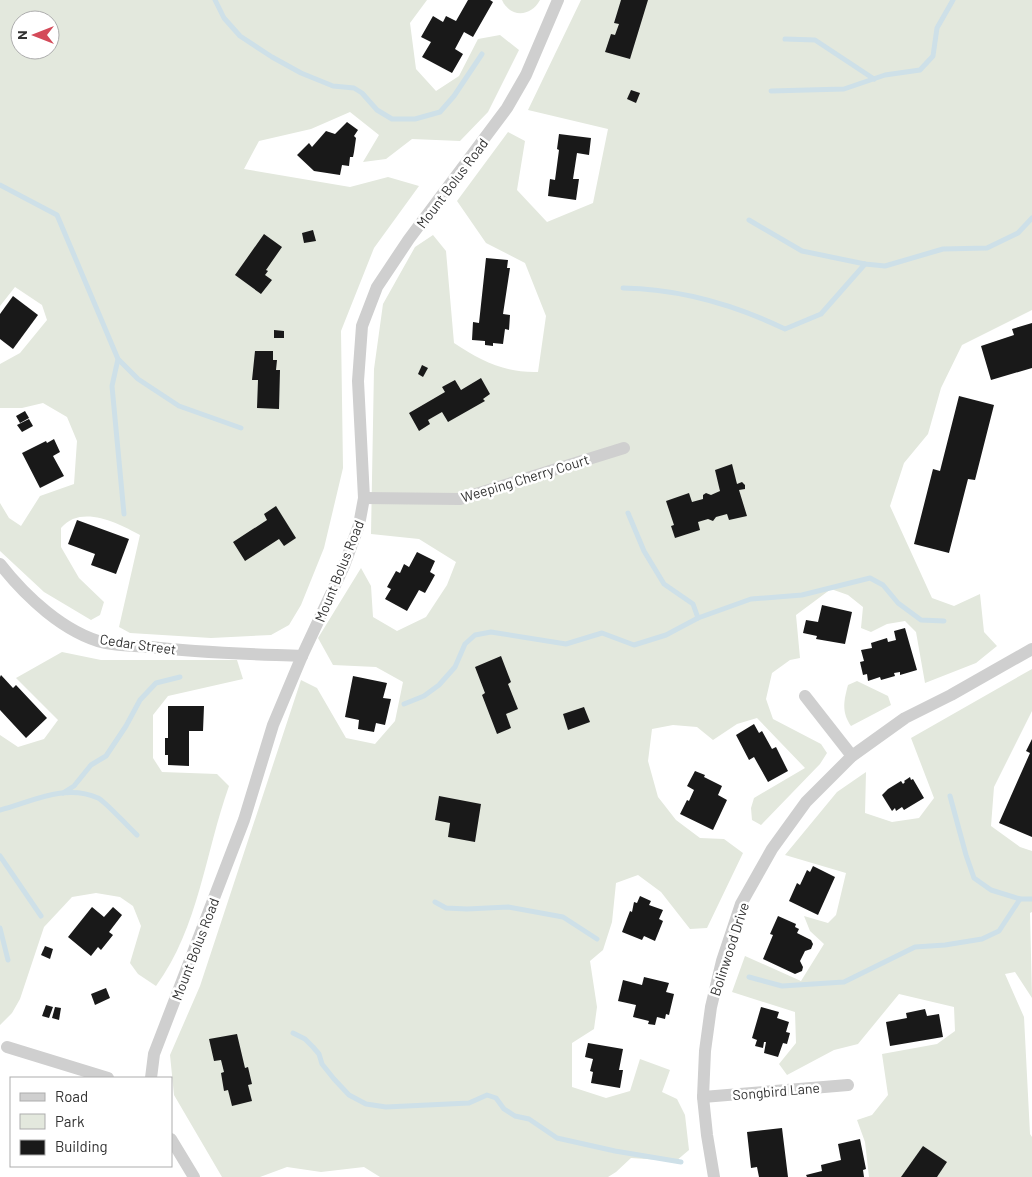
<svg xmlns="http://www.w3.org/2000/svg" width="1032" height="1177" font-family="Barlow,sans-serif">
<style>
.green{fill:#e3e8dd;fill-rule:evenodd}
.lines{fill:none;stroke-linecap:round;stroke-linejoin:round}
.stream{stroke:#cee0e8;stroke-width:5}
.building{fill:#191919}
.street{stroke:#cfcfcf;stroke-width:12}
.labels{text-anchor:middle;dominant-baseline:central;stroke-width:5;stroke-linejoin:round;paint-order:stroke}
.street-label{font-size:14px;fill:#323232;stroke:#fff}
</style>
<rect width="100%" height="100%" fill="#fff"/>
<g class="green">
<path d="M0 0H427L410 23 416 69 436 91 459 76 478 39 500 35 519 50 488 112 460 141 412 139 386 159 363 162 379 135 350 112 311 129 259 141 244 169 350 187 388 177 419 186 374 248 341 331 343 468 324 548 301 605 289 625 271 635 211 638 130 633 119 627 140 535C118 523 81 504 61 528V547L79 578 104 602 100 615 91 620 44 592 0 551V503L9 518 21 526 40 496 74 484 77 441 67 417 43 403 22 408H0V364L20 353 47 320 42 305 15 287 0 306ZM20 20H50V50H20Z"/>
<path d="M502 0H540C531 17 510 18 502 0Z"/>
<path d="M581 0H1032V310L962 345 941 388 928 434 904 463 890 506 932 598 954 606 980 594 984 632 997 646 976 663 925 683 916 632 905 621 887 624 871 632 861 628 863 607 848 595 831 589 796 615 800 658 790 660 772 673 766 699 773 719 821 744 827 753 820 764 761 825 752 820 751 808 754 798 805 768 757 718 737 724 713 740 697 727 673 725 652 729 648 761 658 797 676 820 700 838 724 839 743 853 707 928 690 929 661 892 638 875 616 883 612 922 603 950 590 961 597 1007 594 1029 572 1043V1087L606 1098 630 1091 640 1059 670 1070 662 1092 677 1099 685 1115 689 1150 676 1161 631 1158 616 1172 608 1177H380L364 1167 321 1172 287 1167 260 1177H222L174 1095 170 1055 200 986 301 680 317 688 346 738 375 744 395 721 403 682 376 667 333 665 318 638 361 568 371 586 373 617 397 631 426 617 447 585 456 562 419 539 371 534 374 369 383 304 415 247 433 235 446 251 454 343C481 361 505 373 538 372L546 316 525 263 486 243 457 201 508 132 525 141 517 190 547 222 593 203 608 129 528 110Z"/>
<path d="M62 652 101 660H237L243 679 168 696 153 715V758L162 772 217 774 229 786C205 853 199 927 156 986L138 974 130 963 141 926 133 906 120 897 96 893 72 897 44 927 20 999 12 1013 0 1025V735L18 747 44 739 58 720 16 678Z"/>
<polygon points="1032,669 1032,711 994,787 991,826 1020,847 1032,851 1032,912 1030,913 1032,998 1015,972 1005,974 1024,1017 1030,1134 1032,1137 1032,1177 869,1177 865,1142 857,1120 872,1115 888,1095 882,1054 937,1044 955,1031 954,1007 899,994 858,1044 834,1050 787,1075 779,1064 796,1043 795,1012 732,992 745,956 801,981 824,944 810,931 804,916 828,923 836,915 846,873 785,855 837,792 866,772 865,813 892,822 919,818 934,798 911,738"/>
<path d="M857 681 888 696 891 705 851 726C841 712 844 700 848 685Z"/>
</g>
<g class="lines">
<g class="stream">
<polyline points="215,0 224,18 240,36 272,57 301,73 333,86 354,88 362,93 377,110 392,119 415,119 440,112 454,96 482,54"/>
<polyline points="785,39 815,40 874,79"/>
<polyline points="771,91 844,89 885,75 920,70 933,56 937,28 953,0"/>
<polyline points="0,185 57,215 118,359 112,386 124,514"/>
<polyline points="749,220 802,251 865,264 885,266 943,249 987,248 1018,233 1032,218"/>
<path d="M623 288C680 289 733 304 785 329L821 314 865 264"/>
<polyline points="118,359 138,379 179,406 241,428"/>
<polyline points="628,513 644,551 664,584 693,604 698,618"/>
<polyline points="404,704 424,696 439,685 455,667 465,644 475,635 491,632 566,644 602,633 634,645 666,635 698,618 751,599 802,595 870,578 883,585 898,603 921,620 944,621"/>
<polyline points="63,793 74,786 91,765 106,756 126,726 140,700 156,683 180,677"/>
<polyline points="950,796 966,855 974,878 991,890 1020,899 1032,899"/>
<path d="M0 810C31 802 65 783 98 798 105 801 129 828 137 835"/>
<polyline points="0,856 41,916"/>
<polyline points="435,902 446,908 467,909 508,907 563,917 597,939"/>
<polyline points="0,928 8,960"/>
<polyline points="749,977 782,986 844,982 915,947 945,945 982,939 999,931 1020,899"/>
<polyline points="293,1033 305,1039 313,1047 319,1054 322,1064 334,1079 349,1095 366,1104 386,1107 469,1103 487,1095 496,1098 504,1109 515,1116 529,1119 557,1138 615,1151 681,1162"/>
</g>
</g>
<g class="building">
<polygon points="468,0 490,0 493,2 473,37 464,32 455,49 463,54 452,73 422,57 431,42 421,37 433,16 443,22 446,16 456,21"/>
<polygon points="621,0 648,0 630,59 605,52 611,34 615,35 619,24 614,23"/>
<polygon points="631,90 640,93 636,103 627,99"/>
<polygon points="347,122 358,130 354,136 356,138 354,152 353,157 350,157 349,166 342,165 340,175 314,171 297,155 309,143 312,147 326,131 335,134"/>
<polygon points="559,134 591,138 589,155 577,153 573,179 579,179 576,200 548,196 550,179 555,180 559,150 557,149"/>
<polygon points="313,230 316,241 304,243 302,233"/>
<polygon points="264,234 282,247 266,270 268,271 265,275 272,280 261,294 235,275"/>
<polygon points="486,258 508,260 507,268 510,268 503,314 510,315 509,330 505,329 503,344 493,343 493,346 485,345 485,341 472,340 473,322 479,323"/>
<polygon points="13,296 38,315 13,349 0,339 0,314"/>
<polygon points="1032,323 1032,368 991,380 981,346 1014,335 1012,329"/>
<polygon points="274,330 284,331 284,338 274,338"/>
<polygon points="255,351 273,351 273,360 277,360 276,370 280,370 279,409 257,408 258,380 252,380"/>
<polygon points="422,365 428,368 423,377 418,374"/>
<polygon points="481,378 490,394 483,399 485,401 448,422 442,412 428,420 430,424 419,431 409,413 445,392 442,387 455,380 461,390"/>
<polygon points="959,396 994,405 975,480 968,479 949,553 914,544 933,469 940,471"/>
<polygon points="25,411 29,418 20,423 16,416"/>
<polygon points="29,419 33,426 22,432 17,425"/>
<polygon points="54,439 60,452 53,456 64,476 40,488 22,453 46,441 47,443"/>
<polygon points="732,464 737,484 742,482 745,485 745,489 739,490 747,516 729,520 727,514 716,517 713,521 708,519 698,522 700,530 675,538 671,526 674,525 666,501 689,493 692,502 703,499 703,495 706,493 711,495 720,491 715,470"/>
<polygon points="276,506 296,538 284,546 279,539 245,561 233,542 267,520 264,514"/>
<polygon points="77,520 129,539 116,574 91,565 95,554 68,544"/>
<polygon points="417,552 435,561 430,572 435,575 425,593 419,590 407,611 385,599 391,589 387,587 396,571 400,573 404,564 409,567"/>
<polygon points="822,605 852,612 845,644 816,639 817,636 803,633 806,620 818,622"/>
<polygon points="905,628 917,670 900,675 900,672 894,673 895,676 881,680 880,677 868,681 867,674 863,675 860,662 864,661 861,650 872,648 871,643 887,638 888,642 896,640 894,631"/>
<polygon points="501,656 511,682 508,684 518,709 506,714 511,728 497,734 482,695 485,693 475,667"/>
<polygon points="1,675 13,688 16,685 47,718 26,738 0,710 0,677"/>
<polygon points="353,676 387,683 383,698 391,699 385,725 376,723 374,732 358,729 359,720 345,717"/>
<polygon points="168,706 204,706 203,731 189,731 189,766 168,765 168,755 165,755 165,738 168,738"/>
<polygon points="584,707 590,722 568,730 563,714"/>
<polygon points="754,724 759,733 762,731 772,749 776,747 788,771 768,782 754,757 749,760 736,735"/>
<polygon points="1032,739 1032,837 999,823 1030,753 1026,751"/>
<polygon points="695,771 705,775 704,777 722,786 718,795 727,800 713,830 680,814 687,800 689,801 694,790 687,786"/>
<polygon points="910,777 911,780 913,779 924,798 904,810 902,807 896,811 895,808 892,811 882,795 888,789 901,781 903,784 905,782 904,781"/>
<polygon points="439,796 481,804 475,842 448,837 450,823 435,820"/>
<polygon points="813,866 835,877 818,915 789,901 797,883 800,885 807,870 810,872"/>
<polygon points="640,896 651,901 649,905 663,910 659,919 663,921 655,941 644,936 642,940 622,932 630,911 632,912 634,902 637,903"/>
<polygon points="92,907 104,917 113,907 122,915 109,932 113,935 101,950 98,947 91,956 68,937"/>
<polygon points="778,916 796,924 795,927 799,929 797,933 811,940 813,944 811,949 805,951 800,961 803,967 802,971 795,974 763,959 773,935 770,934"/>
<polygon points="45,946 53,949 50,959 41,955"/>
<polygon points="644,977 669,983 666,992 674,994 669,1015 666,1014 665,1019 657,1017 655,1025 648,1024 649,1021 633,1017 636,1005 618,1001 623,980 642,985"/>
<polygon points="106,988 110,998 95,1005 91,994"/>
<polygon points="46,1005 53,1007 49,1018 42,1016"/>
<polygon points="55,1007 61,1008 59,1020 52,1018"/>
<polygon points="761,1007 779,1012 777,1018 789,1022 786,1032 790,1033 787,1044 783,1043 778,1057 764,1053 766,1042 764,1042 763,1048 755,1046 757,1040 752,1038"/>
<polygon points="925,1009 927,1016 939,1014 943,1037 890,1046 886,1022 907,1018 906,1013"/>
<polygon points="237,1034 245,1068 248,1067 252,1084 248,1085 252,1101 232,1106 228,1090 224,1091 221,1073 224,1072 221,1060 214,1061 209,1039"/>
<polygon points="588,1043 623,1049 619,1070 623,1070 620,1088 591,1083 593,1072 590,1071 593,1059 585,1057"/>
<polygon points="782,1128 788,1177 759,1177 757,1167 751,1168 747,1132"/>
<polygon points="860,1139 866,1169 863,1170 864,1177 807,1177 806,1175 822,1171 821,1165 841,1160 838,1144"/>
<polygon points="923,1146 947,1162 937,1177 901,1177"/>
</g>
<g class="lines">
<g class="street">
<polyline points="364,498 460,499 624,448"/>
<path d="M0 564C25 596 64 633 105 643 119 646 136 646 150 647 201 653 252 654 302 656"/>
<polyline points="805,696 852,756"/>
<polyline points="7,1047 108,1078"/>
<polyline points="151,1078 154,1054 244,820 273,725 302,656 344,566 359,525 364,498 358,381 362,326 377,287 409,239 507,108 526,75 558,0"/>
<polyline points="703,1097 848,1085"/>
<polyline points="171,1139 194,1177"/>
<polyline points="714,1177 707,1135 703,1097 705,1051 711,1007 722,961 741,904 772,849 806,802 852,756 905,718 951,695 1032,649"/>
</g>
</g>
<g class="labels">
<g class="street-label">
<text transform="translate(452 183) rotate(-53)">Mount Bolus Road</text>
<text transform="translate(525 478) rotate(-17)">Weeping Cherry Court</text>
<text transform="translate(339 571) rotate(-68)">Mount Bolus Road</text>
<text transform="translate(138 644) rotate(8)">Cedar Street</text>
<text transform="translate(195 949) rotate(-69)">Mount Bolus Road</text>
<text transform="translate(729 949) rotate(-72)">Bolinwood Drive</text>
<text transform="translate(776 1091) rotate(-5)">Songbird Lane</text>
</g>
</g>
<rect x="10" y="1077" width="162" height="90" fill="#ffffff" stroke="#adadad"/>
<rect x="20" y="1093" width="25" height="8" fill="#cfcfcf" stroke="#adadad"/>
<text x="55" y="1102" font-size="15" fill="#323232">Road</text>
<rect x="20" y="1114" width="25" height="15" fill="#e3e8dd" stroke="#adadad"/>
<text x="55" y="1127" font-size="15" fill="#323232">Park</text>
<rect x="20" y="1140" width="25" height="15" fill="#191919" stroke="#adadad"/>
<text x="55" y="1152" font-size="15" fill="#323232">Building</text>
<g transform="translate(35 35) rotate(270)"><circle r="24" fill="#ffffff" stroke="#adadad"/>
<path d="M0-4L9 19L0 12L-9 19Z" fill="#d44a59"/>
<text y="-8" font-size="14" font-weight="bold" text-anchor="middle" fill="#323232">N</text>
</g>
</svg>
